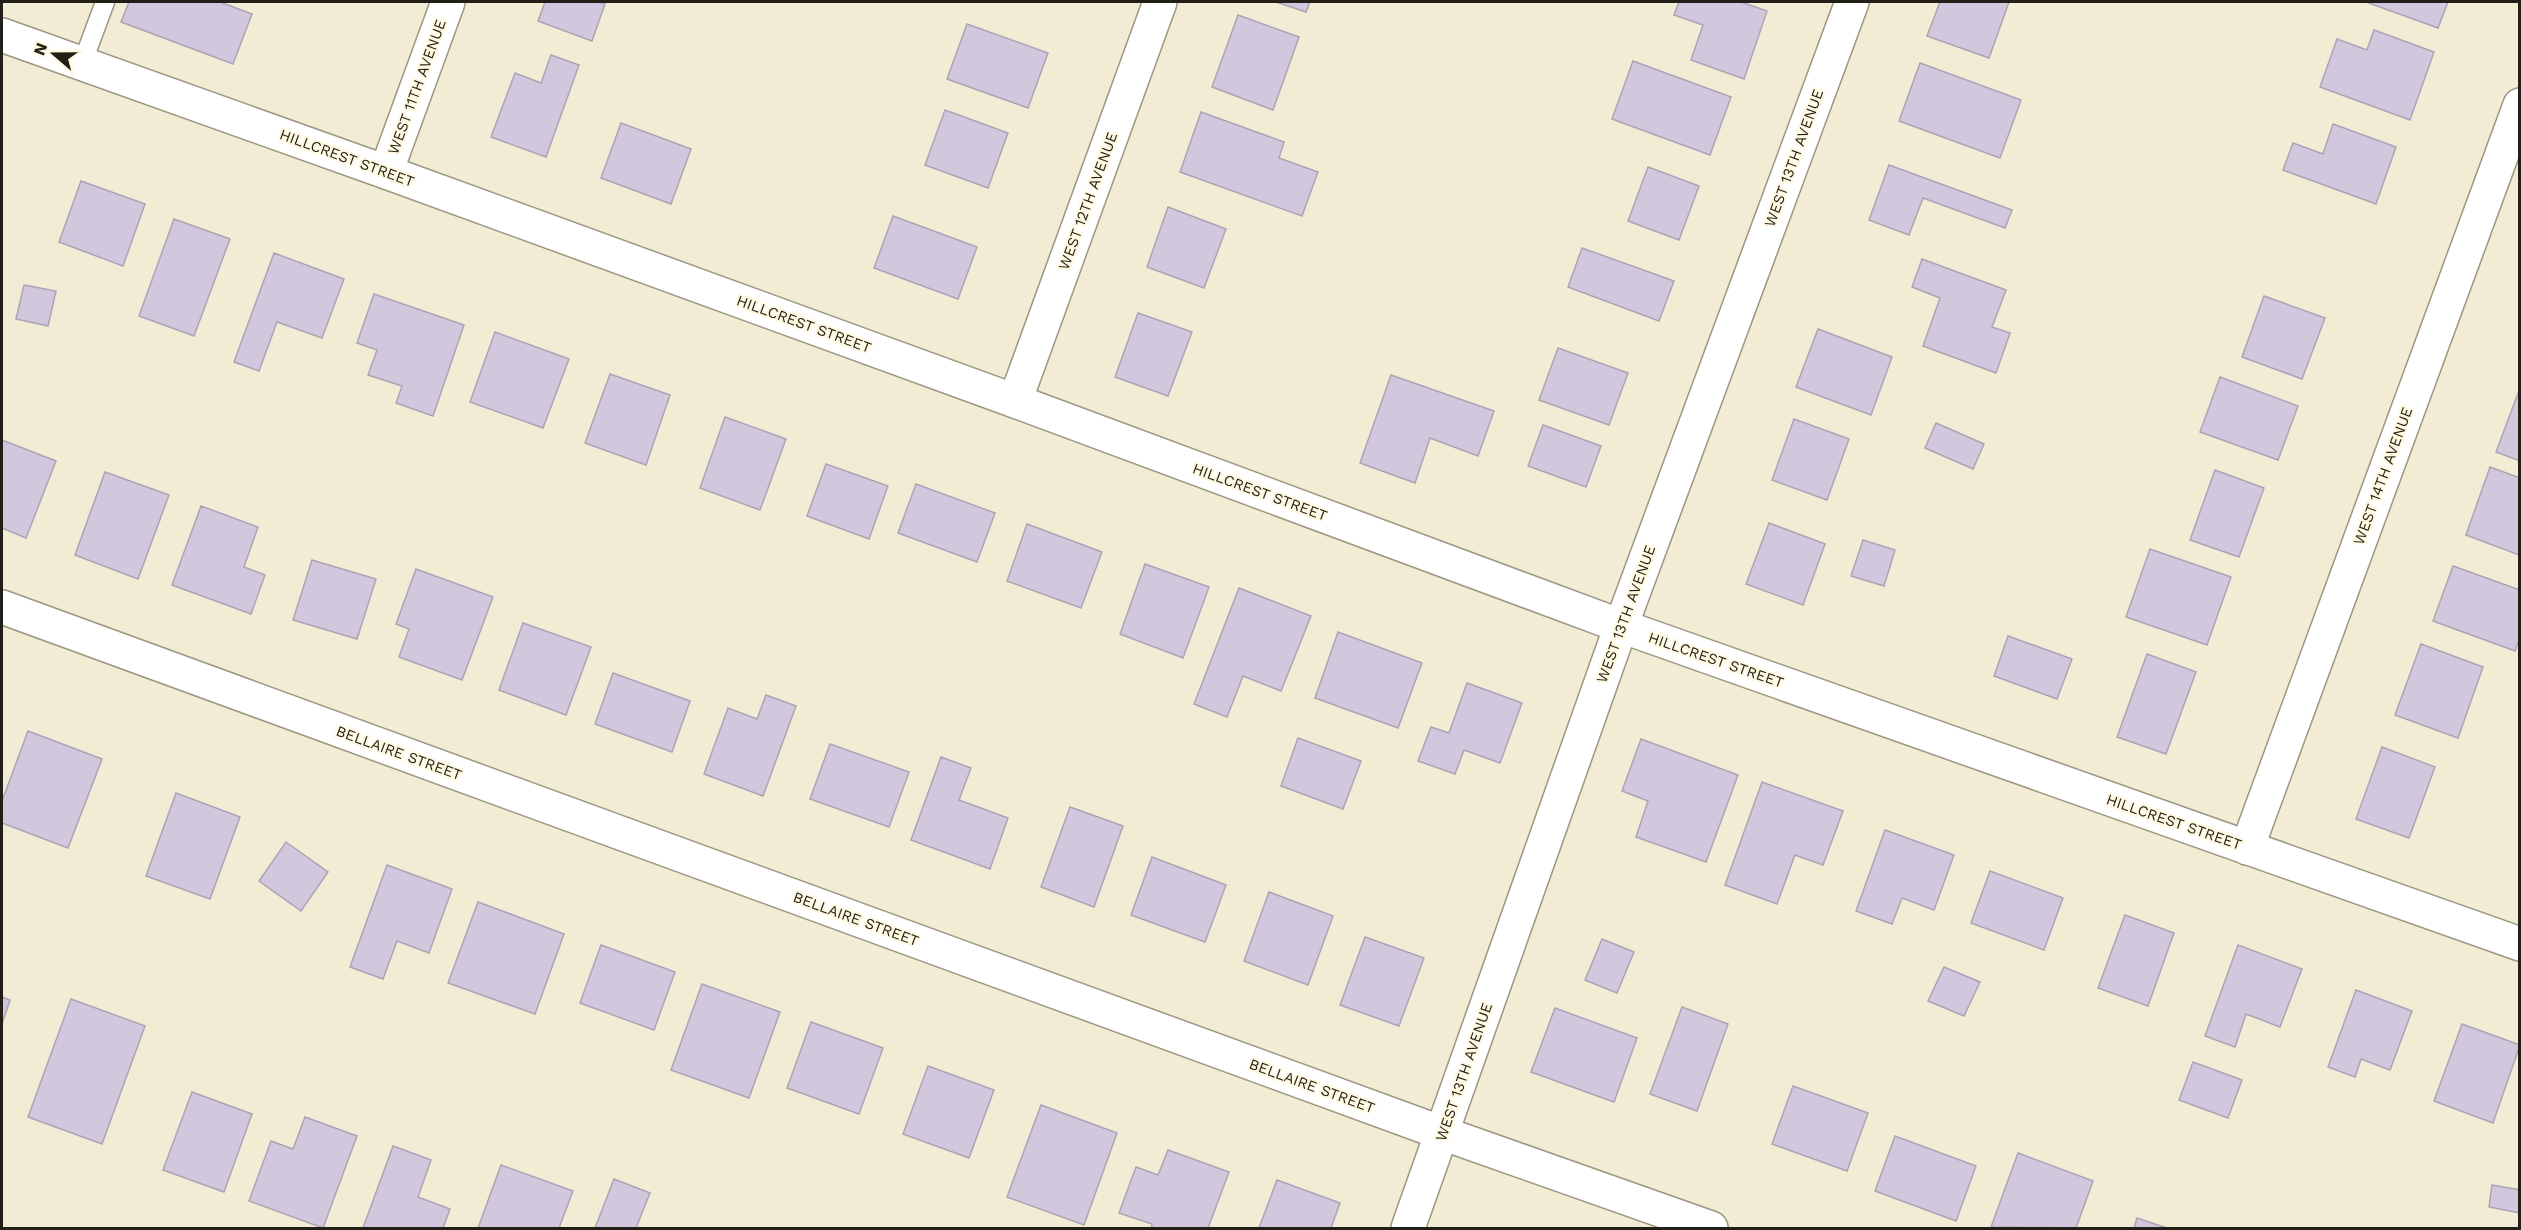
<svg xmlns="http://www.w3.org/2000/svg" width="2521" height="1230" font-family="'Work Sans',sans-serif">
<style>
.building{fill:#d1c8dd;stroke:#aca3b7;stroke-width:1.5}
.lines{fill:none;stroke-linecap:round;stroke-linejoin:round}
.lane-casing{stroke:#9c9682;stroke-width:21}
.street-casing{stroke:#9c9682;stroke-width:36}
.lane{stroke:#fff;stroke-width:18}
.street{stroke:#fff;stroke-width:33}
.labels{text-anchor:middle;dominant-baseline:central;stroke-width:4.5;stroke-linejoin:round;paint-order:stroke}
.street-label{font-size:15px;fill:#211f17;stroke:#fff9e2}
</style>
<rect width="100%" height="100%" fill="#f2ecd5"/>
<g class="building">
<polygon points="129,2 220,2 252,14 233,64 121,22"/>
<polygon points="545,2 599,2 605,4 592,41 538,21"/>
<polygon points="1276,2 1310,2 1306,12"/>
<polygon points="1679,2 1741,2 1767,11 1744,79 1691,60 1703,25 1674,15"/>
<polygon points="1940,2 2009,2 1989,58 1927,36"/>
<polygon points="2366,2 2448,2 2438,28"/>
<polygon points="1238,15 1299,37 1273,110 1212,87"/>
<polygon points="967,24 1048,53 1028,108 947,79"/>
<polygon points="2374,30 2434,52 2410,120 2320,87 2337,39 2367,50"/>
<polygon points="551,55 579,65 546,157 491,137 515,73 541,83"/>
<polygon points="1633,61 1731,97 1710,155 1612,119"/>
<polygon points="1920,63 2021,100 2000,158 1899,121"/>
<polygon points="945,110 1008,133 988,188 925,165"/>
<polygon points="1201,112 1284,142 1279,158 1318,172 1302,216 1180,172"/>
<polygon points="621,123 691,149 671,204 601,178"/>
<polygon points="2333,124 2396,147 2376,204 2283,170 2293,143 2323,154"/>
<polygon points="1889,165 2012,210 2005,228 1923,198 1909,235 1869,220"/>
<polygon points="1648,167 1699,186 1679,240 1628,221"/>
<polygon points="81,181 145,204 123,266 59,242"/>
<polygon points="1168,207 1226,229 1204,288 1147,267"/>
<polygon points="893,216 977,247 958,299 874,268"/>
<polygon points="174,219 230,239 194,336 139,316"/>
<polygon points="1582,248 1674,281 1659,321 1568,287"/>
<polygon points="274,253 344,279 322,338 277,322 259,371 234,362"/>
<polygon points="1922,259 2006,290 1992,327 2010,333 1996,373 1923,346 1940,298 1912,287"/>
<polygon points="24,285 56,291 48,326 16,319"/>
<polygon points="374,294 464,325 433,416 396,403 402,386 368,375 377,350 357,343"/>
<polygon points="2264,296 2325,318 2302,379 2242,357"/>
<polygon points="1138,313 1192,332 1168,396 1115,377"/>
<polygon points="1818,329 1892,357 1871,415 1796,387"/>
<polygon points="495,332 569,359 543,428 470,402"/>
<polygon points="1558,348 1628,373 1609,425 1539,400"/>
<polygon points="610,374 670,395 646,465 585,443"/>
<polygon points="1391,375 1494,411 1478,456 1430,438 1415,483 1360,463"/>
<polygon points="2220,377 2298,406 2278,460 2200,432"/>
<polygon points="2520,388 2520,461 2496,452"/>
<polygon points="725,417 786,439 760,510 700,488"/>
<polygon points="1794,419 1849,439 1827,500 1772,480"/>
<polygon points="1936,423 1984,444 1973,469 1925,448"/>
<polygon points="1543,425 1601,446 1586,487 1528,466"/>
<polygon points="2,440 56,461 26,538 2,528"/>
<polygon points="826,464 888,486 869,539 807,516"/>
<polygon points="2490,467 2520,478 2519,555 2466,535"/>
<polygon points="2215,470 2264,488 2239,557 2190,540"/>
<polygon points="105,472 169,495 138,579 75,555"/>
<polygon points="916,484 995,513 977,562 898,533"/>
<polygon points="201,506 258,527 244,567 265,575 251,614 172,585"/>
<polygon points="1769,523 1825,544 1803,605 1746,584"/>
<polygon points="1027,524 1102,552 1081,608 1007,581"/>
<polygon points="1863,540 1895,550 1884,586 1851,576"/>
<polygon points="2150,549 2231,577 2207,645 2126,617"/>
<polygon points="312,560 376,579 357,639 293,620"/>
<polygon points="1145,564 1209,587 1183,658 1120,634"/>
<polygon points="2453,566 2520,590 2520,637 2515,651 2433,621"/>
<polygon points="416,569 493,597 462,680 399,657 409,629 396,624"/>
<polygon points="1239,588 1311,616 1281,691 1243,676 1227,717 1194,704"/>
<polygon points="523,623 591,647 566,715 499,690"/>
<polygon points="1338,632 1422,663 1398,728 1315,698"/>
<polygon points="2008,636 2072,659 2057,699 1994,676"/>
<polygon points="2421,644 2483,667 2458,738 2395,715"/>
<polygon points="2147,654 2196,672 2166,754 2117,737"/>
<polygon points="613,673 690,701 672,752 595,724"/>
<polygon points="1467,683 1522,703 1500,763 1464,750 1455,774 1418,761 1431,727 1449,733"/>
<polygon points="766,695 796,706 763,796 704,774 728,708 757,719"/>
<polygon points="28,731 102,759 68,848 2,823 2,801"/>
<polygon points="1298,738 1361,761 1343,809 1281,786"/>
<polygon points="1641,739 1738,775 1706,862 1636,837 1648,801 1622,791"/>
<polygon points="830,744 909,772 889,827 810,799"/>
<polygon points="2382,747 2435,767 2409,838 2356,819"/>
<polygon points="941,757 971,768 959,800 1008,818 990,869 911,840"/>
<polygon points="1762,782 1843,811 1823,865 1795,855 1777,904 1725,885"/>
<polygon points="176,793 240,817 210,899 146,876"/>
<polygon points="1070,807 1123,826 1094,907 1041,887"/>
<polygon points="1885,830 1954,855 1934,910 1902,898 1892,924 1856,911"/>
<polygon points="286,842 328,872 301,911 259,881"/>
<polygon points="1152,857 1226,885 1205,942 1131,915"/>
<polygon points="387,865 452,889 429,953 397,941 383,979 350,967"/>
<polygon points="1990,871 2063,898 2044,950 1971,923"/>
<polygon points="1269,892 1333,916 1308,985 1244,961"/>
<polygon points="478,902 564,934 535,1014 448,983"/>
<polygon points="2125,915 2174,933 2148,1006 2098,988"/>
<polygon points="1365,937 1424,958 1399,1026 1340,1005"/>
<polygon points="1602,939 1634,952 1617,993 1585,980"/>
<polygon points="601,945 675,972 654,1030 580,1003"/>
<polygon points="2238,945 2302,969 2280,1027 2246,1014 2235,1047 2205,1036"/>
<polygon points="1944,967 1980,982 1964,1016 1928,1001"/>
<polygon points="702,984 780,1012 749,1098 671,1070"/>
<polygon points="2356,990 2412,1011 2390,1070 2361,1059 2355,1077 2328,1067"/>
<polygon points="2,997 10,1000 2,1024"/>
<polygon points="71,999 145,1026 102,1144 28,1117"/>
<polygon points="1682,1007 1728,1024 1697,1111 1650,1094"/>
<polygon points="1555,1008 1637,1038 1614,1102 1531,1072"/>
<polygon points="811,1022 883,1048 859,1114 787,1088"/>
<polygon points="2462,1024 2520,1045 2493,1123 2434,1101"/>
<polygon points="2193,1062 2242,1080 2228,1118 2179,1100"/>
<polygon points="928,1066 994,1090 969,1158 903,1134"/>
<polygon points="1793,1086 1868,1113 1847,1171 1772,1144"/>
<polygon points="192,1092 252,1114 224,1192 163,1170"/>
<polygon points="1041,1105 1117,1133 1084,1225 1007,1197"/>
<polygon points="305,1117 357,1136 323,1228 249,1201 271,1141 293,1149"/>
<polygon points="1895,1136 1976,1166 1956,1221 1875,1191"/>
<polygon points="393,1146 431,1160 418,1197 450,1209 443,1228 363,1228"/>
<polygon points="1168,1150 1229,1172 1208,1228 1151,1228 1152,1224 1119,1213 1136,1167 1158,1175"/>
<polygon points="2018,1153 2093,1181 2076,1228 1991,1227"/>
<polygon points="501,1165 573,1191 559,1228 478,1228"/>
<polygon points="614,1179 650,1193 636,1228 595,1228"/>
<polygon points="1277,1180 1340,1203 1331,1228 1259,1228"/>
<polygon points="2492,1185 2520,1190 2520,1213 2489,1207"/>
<polygon points="2137,1218 2167,1228 2134,1228"/>
</g>
<g class="lines">
<g class="lane-casing">
<polyline id="lane" points="82,64 105,2"/>
</g>
<g class="street-casing">
<g id="street">
<polyline points="2,35 386,172 1015,401 1621,626 2520,944"/>
<polyline points="386,172 448,2"/>
<polyline points="1015,401 1160,2"/>
<polyline points="2,607 1442,1133 1711,1228"/>
<polyline points="2247,848 2520,105"/>
<polyline points="1408,1228 1621,626 1852,2"/>
</g>
</g>
<use href="#lane" class="lane"/>
<use href="#street" class="street"/>
</g>
<g class="labels">
<g class="street-label">
<text transform="translate(417 87) rotate(-70)">WEST 11TH AVENUE</text>
<text transform="translate(347 158) rotate(20)">HILLCREST STREET</text>
<text transform="translate(1794 158) rotate(-70)">WEST 13TH AVENUE</text>
<text transform="translate(1088 201) rotate(-70)">WEST 12TH AVENUE</text>
<text transform="translate(804 324) rotate(20)">HILLCREST STREET</text>
<text transform="translate(2383 476) rotate(-70)">WEST 14TH AVENUE</text>
<text transform="translate(1260 492) rotate(20)">HILLCREST STREET</text>
<text transform="translate(1626 614) rotate(-70)">WEST 13TH AVENUE</text>
<text transform="translate(1716 660) rotate(19)">HILLCREST STREET</text>
<text transform="translate(399 753) rotate(20)">BELLAIRE STREET</text>
<text transform="translate(2174 822) rotate(19)">HILLCREST STREET</text>
<text transform="translate(856 919) rotate(20)">BELLAIRE STREET</text>
<text transform="translate(1464 1072) rotate(-71)">WEST 13TH AVENUE</text>
<text transform="translate(1312 1086) rotate(20)">BELLAIRE STREET</text>
</g>
</g>
<rect width="2521" height="1230" fill="none" stroke="#211f17" stroke-width="6"/>
<g transform="translate(54 54) rotate(290)" stroke="#fff9e2" stroke-width="4.5" paint-order="stroke">
<path d="M0-4.5L10 22L0 15L-10 22Z" fill="#211f17"/>
<text y="-9" font-size="16" font-weight="bold" text-anchor="middle" fill="#211f17">N</text>
</g>
</svg>
